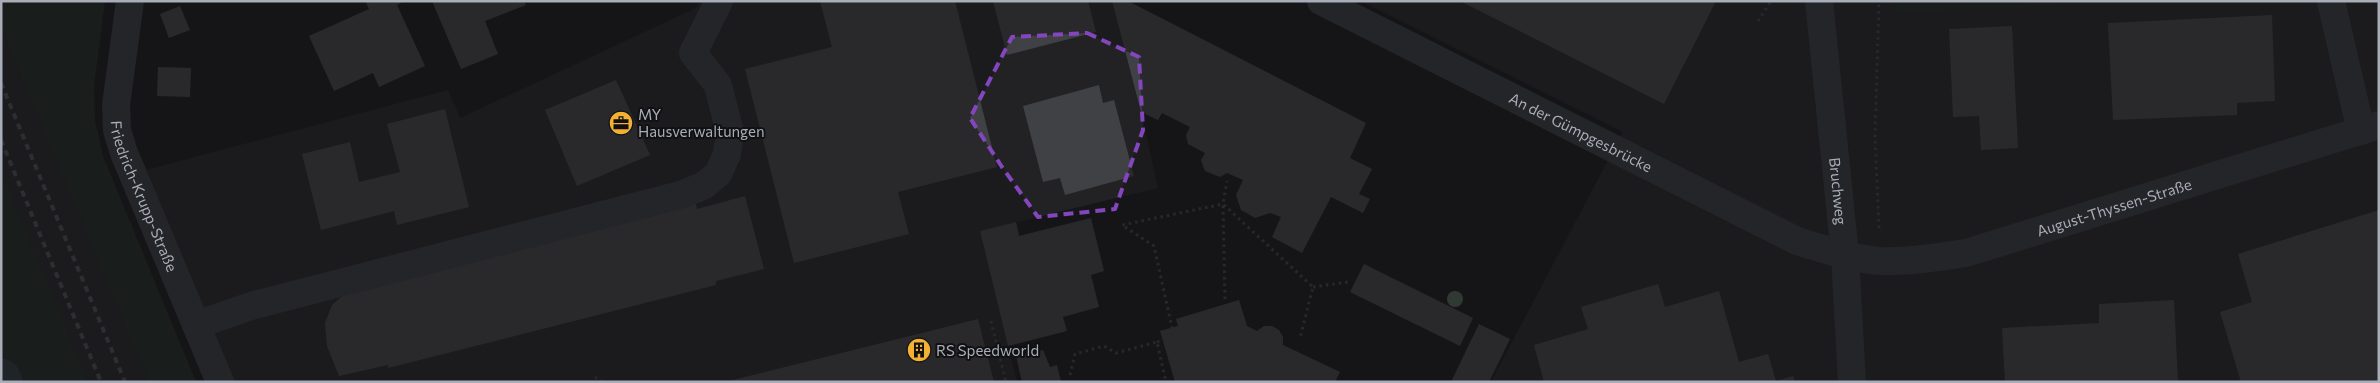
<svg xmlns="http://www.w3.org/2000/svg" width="2380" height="383" font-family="Commissioner,sans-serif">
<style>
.built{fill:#222225}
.green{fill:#1e261f}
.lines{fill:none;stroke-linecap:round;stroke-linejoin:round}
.canal{stroke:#2c353c;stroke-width:39}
.building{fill:#404145}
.path{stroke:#3d3f44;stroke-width:3;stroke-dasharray:2.5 4;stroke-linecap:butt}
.minor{stroke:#37383d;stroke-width:28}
.rail{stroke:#4a4c52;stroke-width:4;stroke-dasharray:6 5;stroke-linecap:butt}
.tree{fill:#506452}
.marked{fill:none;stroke:#8446be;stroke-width:4;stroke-dasharray:10 6;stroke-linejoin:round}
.labels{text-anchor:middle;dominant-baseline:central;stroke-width:4;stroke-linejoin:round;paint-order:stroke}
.poi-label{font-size:15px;fill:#a8adb8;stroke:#111113;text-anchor:start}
.street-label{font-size:15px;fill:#a8adb8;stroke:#111113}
</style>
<rect width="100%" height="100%" fill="#161618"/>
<g class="built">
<polygon points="700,1 1112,1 1141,112 1158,188 980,231 1017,382 234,382 146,170 448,90 460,118 696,8"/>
<polygon points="1361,1 2379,1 2379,382 1491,382 1623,132"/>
<polygon points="1,28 98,259 149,382 88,382 1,173"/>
</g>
<g class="green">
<polygon points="1,1 105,1 94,86 95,121 103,156 196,382 149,382 1,28"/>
<polygon points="1894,1 2084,1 2083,5 1894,12"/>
<polygon points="1,173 13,200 88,382 1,382"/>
</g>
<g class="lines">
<polyline class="canal" points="1,378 3,382"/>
</g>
<g class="building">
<polygon points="365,1 404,1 397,5 425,66 379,87 373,73 334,91 309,36 369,9"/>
<polygon points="432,1 524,1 526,5 485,21 498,54 461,69"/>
<polygon points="820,1 955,1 997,167 898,192 909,234 794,263 745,69 832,47"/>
<polygon points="993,1 1088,1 1096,32 1007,55"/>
<polygon points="1112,1 1128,1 1366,123 1350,158 1372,169 1359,194 1370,199 1363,213 1331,197 1302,253 1272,237 1281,217 1270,213 1255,218 1241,210 1236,195 1243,180 1227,173 1220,177 1205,171 1201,160 1205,153 1188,144 1186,135 1190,127 1162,113 1158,120 1141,112"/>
<polygon points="1460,1 1716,1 1664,104"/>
<polygon points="180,6 190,30 169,38 160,14"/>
<polygon points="2272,15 2275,101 2237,103 2237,115 2113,120 2108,23"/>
<polygon points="2012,26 2018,148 1981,150 1979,116 1953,117 1949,29"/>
<polygon points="158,67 191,68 190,97 157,96"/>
<polygon points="616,80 650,155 577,186 545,110"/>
<polygon points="1099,85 1103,103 1114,100 1134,176 1065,195 1060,178 1043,182 1023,106"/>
<polygon points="445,109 469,207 397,225 394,211 321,230 302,154 350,142 359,182 400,172 387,124"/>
<polygon points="745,196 764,269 716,281 716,285 388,368 388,365 339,376 327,346 325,323 332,305 348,291 695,199 697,209"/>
<polygon points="2379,210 2379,382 2241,382 2220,312 2252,302 2238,254"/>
<polygon points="1091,218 1104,271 1091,275 1099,307 1063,317 1067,331 1008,346 980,231 1016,222 1019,236"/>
<polygon points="1364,264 1473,318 1460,346 1350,292"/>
<polygon points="1658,284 1665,307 1719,291 1739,362 1768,354 1776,381 1793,376 1795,382 1544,382 1534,345 1588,329 1581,307"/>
<polygon points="1239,300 1247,326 1257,331 1264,326 1272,326 1279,330 1283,337 1283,345 1340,372 1335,382 1221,382 1217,380 1218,382 1175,382 1160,331 1178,326 1176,319"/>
<polygon points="2174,300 2178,382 2005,382 2002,328 2099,323 2099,304"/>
<polygon points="978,319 994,382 729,382 729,381"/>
<polygon points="1479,324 1510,339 1489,382 1451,382"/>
<polygon points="1043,350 1050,367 1057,365 1061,382 1022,382 1016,356"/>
</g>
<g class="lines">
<g class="path">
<polyline points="1758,21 1771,1"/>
<polyline points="1879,228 1875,137 1879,1"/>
<polyline points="1313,287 1348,282"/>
<polyline points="1225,299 1223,204 1227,181"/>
<polyline points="991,321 1006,382"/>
<polyline points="1157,342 1174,337 1154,246 1122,225 1223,204 1313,287 1300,338"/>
<polyline points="1070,375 1075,354 1104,346 1116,353 1157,342 1166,382"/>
<polyline points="595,377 602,382"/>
</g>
<g class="minor">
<path id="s1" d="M130 1 116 105 117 130 124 153 220 382"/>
<path id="s2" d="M1321 1 1797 241C1824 249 1852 259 1880 261 1909 262 1938 257 1966 253L2379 125"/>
<path id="s3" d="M1819 1 1845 255 1852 382"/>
<polyline points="2331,1 2361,131"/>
<polyline points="196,325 251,306 680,195 703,186 718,174 727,154 730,133 718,85 693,53 719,1"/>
</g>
<g class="rail">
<polyline points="1,83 125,382"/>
<polyline points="1,140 101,382"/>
</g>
</g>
<circle class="tree" cx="1455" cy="299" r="8"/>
<path d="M0 0H2380V383H0ZM1087 33 1139 57 1143 130 1115 209 1038 217 1002 167 970 118 1012 37Z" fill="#161618" fill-opacity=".55" fill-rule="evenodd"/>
<path class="marked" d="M1087 33 1139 57 1143 130 1115 209 1038 217 1002 167 970 118 1012 37Z"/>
<defs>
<g id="office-disc" transform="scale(1.25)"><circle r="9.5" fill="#f2b134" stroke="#111113"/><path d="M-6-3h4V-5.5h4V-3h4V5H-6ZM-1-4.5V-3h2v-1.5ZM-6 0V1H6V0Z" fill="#111"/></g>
<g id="building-disc" transform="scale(1.25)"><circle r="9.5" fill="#f2b134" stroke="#111113"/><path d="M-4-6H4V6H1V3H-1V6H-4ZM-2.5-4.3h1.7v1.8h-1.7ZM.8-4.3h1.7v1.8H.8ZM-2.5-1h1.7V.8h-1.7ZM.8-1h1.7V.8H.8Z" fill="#111"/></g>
</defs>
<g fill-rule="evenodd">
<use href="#office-disc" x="621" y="123"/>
<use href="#building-disc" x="919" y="350"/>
</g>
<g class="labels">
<g class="poi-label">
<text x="638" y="114">MY<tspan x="638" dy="17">Hausverwaltungen</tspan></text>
<text x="936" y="350">RS Speedworld</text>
</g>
<g class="street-label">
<text stroke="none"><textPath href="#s2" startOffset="291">An der Gümpgesbrücke</textPath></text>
<text stroke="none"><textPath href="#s3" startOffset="191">Bruchweg</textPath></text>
<text stroke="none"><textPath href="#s1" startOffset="201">Friedrich-Krupp-Straße</textPath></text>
<text stroke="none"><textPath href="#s2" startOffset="860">August-Thyssen-Straße</textPath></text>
</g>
</g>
<rect width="2380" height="383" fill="none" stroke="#a8adb8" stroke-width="5"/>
</svg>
